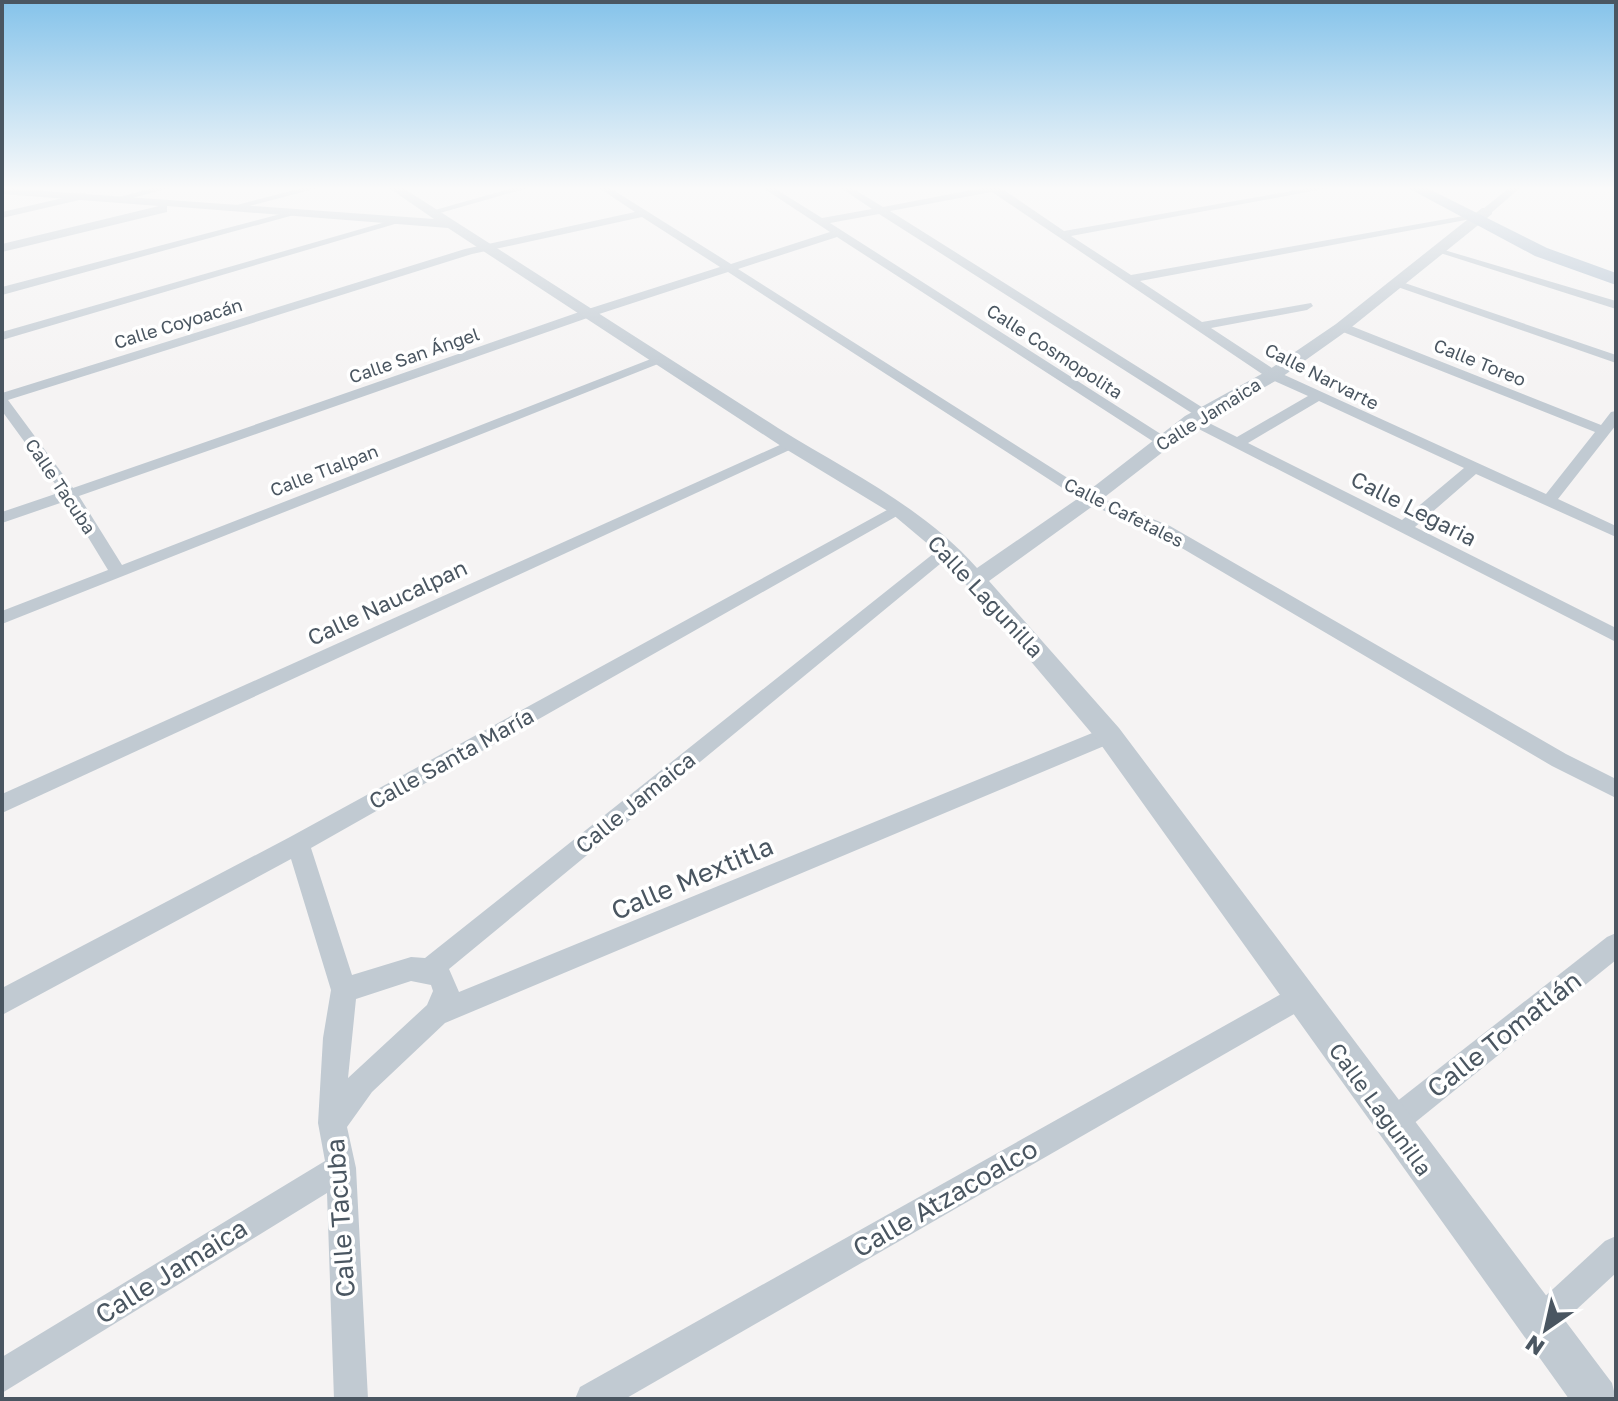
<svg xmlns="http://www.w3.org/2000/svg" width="1618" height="1401" font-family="'Golos Text',sans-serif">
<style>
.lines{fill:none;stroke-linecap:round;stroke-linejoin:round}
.minor{fill:#c1cad2;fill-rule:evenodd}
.tertiary{fill:#c1cad2;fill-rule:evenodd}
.primary{fill:#b3c2d1;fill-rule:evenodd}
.labels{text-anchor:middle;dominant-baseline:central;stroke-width:7;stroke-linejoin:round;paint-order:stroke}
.far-street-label{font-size:18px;fill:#4a5661;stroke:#fff}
.street-label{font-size:22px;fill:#4a5661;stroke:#fff}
.near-street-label{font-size:26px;fill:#4a5661;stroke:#fff}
</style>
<rect width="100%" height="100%" fill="#f5f3f3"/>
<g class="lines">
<g class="minor">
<polygon points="153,188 170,188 117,202 112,199"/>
<polygon points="302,188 318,188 234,210 229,207"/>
<polygon points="513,188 528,188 433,215 428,212"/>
<path d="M599 188H610L731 264 830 232 763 188H774L822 218 872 209 841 188H852L883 207 982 188H1001L1064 231 1309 188H1329L1071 236 1131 275 1475 214 1476 216 1471 219 1140 281 1202 322 1311 303 1313 306 1307 310 1211 328 1278 372 1546 494 1595 432 1338 330V324H1346L1601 425 1611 412 1616 411V425L1558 499 1616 526V537L1476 474 1415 527 1616 628V642L1187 423V417H1197L1237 437 1308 396 1268 378 992 192 890 211 1208 411V417H1198L879 214 830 223 1167 438V444H1157L837 237 738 269 1096 496 1170 526 1566 754 1616 779V798L1552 766 1158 534 1084 502 728 272 593 316 79 496 122 565 656 357 668 360 2 624V611L108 570 66 501 2 523V512L61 492 2 411V393L465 249 635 212ZM642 217 720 267 585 310 73 488 8 400 472 254ZM1319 401 1464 468 1402 520 1248 443Z"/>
<polygon points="1509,188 1520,188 1491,213 1483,213 1483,209"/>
<polygon points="85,193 88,198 2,218 2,212"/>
<polygon points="292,211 301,213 2,295 2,287"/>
<polygon points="396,219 405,221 2,340 2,332"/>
<polygon points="1434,247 1616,301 1616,309 1434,251"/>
<polygon points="1396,280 1616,355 1616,363 1392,285 1390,283"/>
<polygon points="791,440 798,444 796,447 2,813 2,794"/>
<path d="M898 504 906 509 904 512 311 848 352 975 411 957 425 958 943 546 949 545 957 550 449 969 459 992 1102 729H1116L1119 735 1116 741 445 1023 372 1092 347 1127 356 1168 368 1399H334L327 1193 2 1393V1357L325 1161 318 1123 323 1038 331 990 291 859 2 1015V988L290 837ZM411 981 431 985 433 991 427 1005 348 1078 356 999Z"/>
<polygon points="1616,933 1616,960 1402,1133 1392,1137 1382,1133 1378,1123 1382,1113 1607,937"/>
<polygon points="1299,984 1308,988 1312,997 1308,1006 625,1399 575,1399 580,1387"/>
<polygon points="1616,1236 1616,1273 1550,1334 1539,1339 1528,1334 1523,1323 1528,1312 1605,1241"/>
</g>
<path class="tertiary" d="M2 188 434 219 389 188H403C528 268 653 348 778 428 847 471 922 506 977 568L1083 495 1185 416 1267 371 1336 324 1482 208H1492V214L1348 330 1279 379 1199 424 1097 503 989 581 1119 728 1612 1383 1616 1399H1569L1099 742 941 555 891 513 784 448 448 228 167 206V212L2 252V244L159 206 2 194Z"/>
<polygon class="primary" points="1408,188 1427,188 1547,248 1616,273 1616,285 1535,256"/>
</g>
<linearGradient id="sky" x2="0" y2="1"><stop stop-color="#85c3ea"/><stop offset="0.49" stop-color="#fafafa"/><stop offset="1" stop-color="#fafafa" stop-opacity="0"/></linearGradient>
<rect width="1618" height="384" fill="url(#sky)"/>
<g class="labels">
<g class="far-street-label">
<text transform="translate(178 323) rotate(-17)">Calle Coyoacán</text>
<text transform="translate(1055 351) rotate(33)">Calle Cosmopolita</text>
<text transform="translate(414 355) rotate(-19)">Calle San Ángel</text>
<text transform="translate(1480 362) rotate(22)">Calle Toreo</text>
<text transform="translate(1322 376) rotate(27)">Calle Narvarte</text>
<text transform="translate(1208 414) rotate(-32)">Calle Jamaica</text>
<text transform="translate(324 470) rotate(-21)">Calle Tlalpan</text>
<text transform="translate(61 486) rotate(56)">Calle Tacuba</text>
<text transform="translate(1124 512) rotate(27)">Calle Cafetales</text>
</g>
<g class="street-label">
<text transform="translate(1414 508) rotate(27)">Calle Legaria</text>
<text transform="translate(986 596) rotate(47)">Calle Lagunilla</text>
<text transform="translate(387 602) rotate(-25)">Calle Naucalpan</text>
<text transform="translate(451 758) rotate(-29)">Calle Santa María</text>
<text transform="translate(635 802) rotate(-39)">Calle Jamaica</text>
<text transform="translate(1381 1109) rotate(54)">Calle Lagunilla</text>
</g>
<g class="near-street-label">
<text transform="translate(692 878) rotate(-23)">Calle Mextitla</text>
<text transform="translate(1504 1034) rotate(-38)">Calle Tomatlán</text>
<text transform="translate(945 1198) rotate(-30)">Calle Atzacoalco</text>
<text transform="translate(340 1218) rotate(-94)">Calle Tacuba</text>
<text transform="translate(171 1271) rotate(-32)">Calle Jamaica</text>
</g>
</g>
<rect width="1618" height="1401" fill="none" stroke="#4a5661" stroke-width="8"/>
<g transform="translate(1546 1329) rotate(214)" stroke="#ffffff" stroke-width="6" paint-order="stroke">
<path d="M0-6L14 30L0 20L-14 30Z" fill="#4a5661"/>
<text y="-12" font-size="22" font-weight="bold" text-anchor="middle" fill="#4a5661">N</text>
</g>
</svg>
